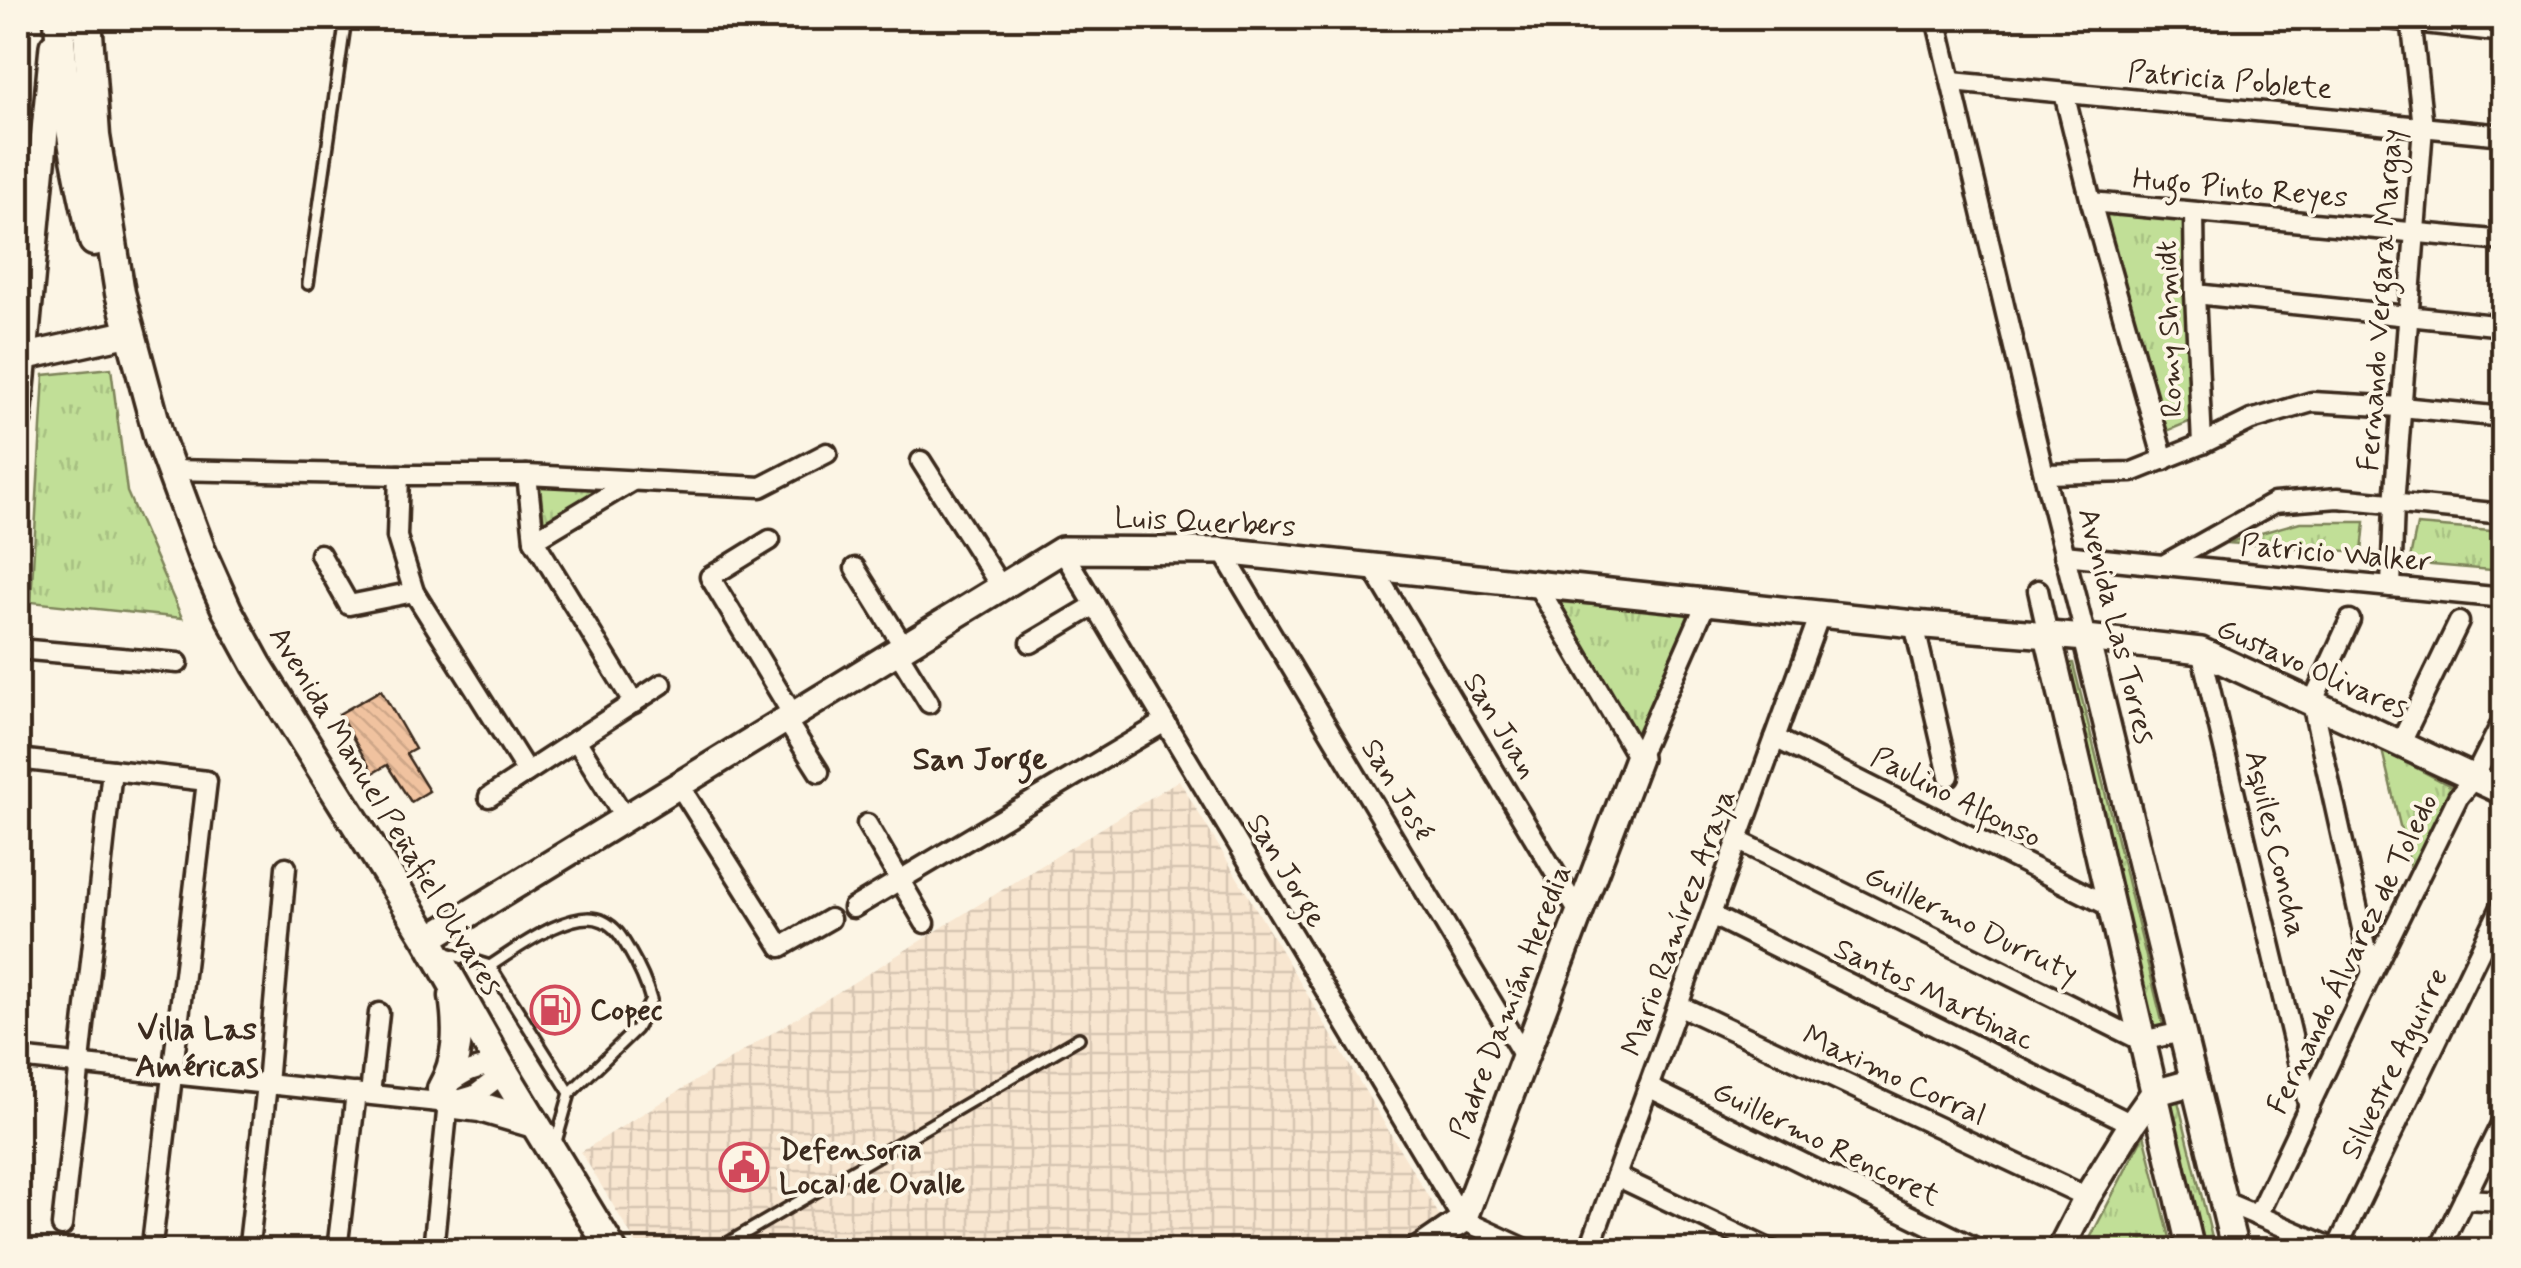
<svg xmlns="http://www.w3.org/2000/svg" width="2521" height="1268" font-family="Mynerve,sans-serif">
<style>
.built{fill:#f8e6d0}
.industrial{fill:url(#industrial-grid)}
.grass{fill:url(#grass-tufts);stroke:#7e845a;stroke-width:2.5}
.building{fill:url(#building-back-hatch);stroke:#3b2a1e;stroke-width:2.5}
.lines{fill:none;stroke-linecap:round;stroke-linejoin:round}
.lane-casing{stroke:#3b2a1e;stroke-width:16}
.street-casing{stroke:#3b2a1e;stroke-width:25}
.secondary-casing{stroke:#3b2a1e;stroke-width:32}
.primary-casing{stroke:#3b2a1e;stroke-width:35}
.lane{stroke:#fcf5e5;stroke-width:9}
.street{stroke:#fcf5e5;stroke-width:18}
.secondary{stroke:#fcf5e5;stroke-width:25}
.primary{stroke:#fcf5e5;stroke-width:28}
.labels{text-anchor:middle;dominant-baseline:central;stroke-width:8;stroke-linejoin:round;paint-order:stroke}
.street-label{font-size:30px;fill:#3b2a1e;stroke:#fcf5e5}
.poi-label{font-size:30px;font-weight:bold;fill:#3b2a1e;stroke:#fcf5e5;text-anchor:start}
.neighbourhood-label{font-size:32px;font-weight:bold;fill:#3b2a1e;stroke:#fcf5e5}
</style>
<defs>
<pattern id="industrial-grid" width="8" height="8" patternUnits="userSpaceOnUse" patternTransform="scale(2.5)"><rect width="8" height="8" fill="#f8e6d0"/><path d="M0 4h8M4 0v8" fill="none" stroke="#d6c5b2"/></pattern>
<pattern id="grass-tufts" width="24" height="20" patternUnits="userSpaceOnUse" patternTransform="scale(2.5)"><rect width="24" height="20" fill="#c1df97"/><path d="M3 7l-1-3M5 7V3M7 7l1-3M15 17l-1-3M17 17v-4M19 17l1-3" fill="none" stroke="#a7c082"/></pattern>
<pattern id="building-back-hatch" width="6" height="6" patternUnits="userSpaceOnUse" patternTransform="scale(2.5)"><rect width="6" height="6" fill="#f0c29f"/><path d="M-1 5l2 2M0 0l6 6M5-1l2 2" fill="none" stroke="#cfa788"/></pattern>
</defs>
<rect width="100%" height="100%" fill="#fcf5e5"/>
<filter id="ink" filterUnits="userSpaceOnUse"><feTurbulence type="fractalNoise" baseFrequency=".01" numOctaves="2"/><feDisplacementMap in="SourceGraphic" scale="20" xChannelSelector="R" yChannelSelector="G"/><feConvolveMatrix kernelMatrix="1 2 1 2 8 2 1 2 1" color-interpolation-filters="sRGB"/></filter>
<g filter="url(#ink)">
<polygon class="built" points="18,18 31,18 19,200 18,200"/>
<polygon class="industrial" points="1179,780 1441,1218 1388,1250 640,1250 581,1152"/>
<g class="grass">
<polygon points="2095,196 2190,204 2189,422 2157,435"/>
<polygon points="111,368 127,492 182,618 31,602 44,375"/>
<polygon points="540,484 611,486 544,526"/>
<polygon points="2300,522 2365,522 2362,552 2226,543"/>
<polygon points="2417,525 2503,532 2503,571 2409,563"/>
<polygon points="1558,602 1691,613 1638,737"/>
<polygon points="2060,663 2073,663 2163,1025 2150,1029"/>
<polygon points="2382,750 2456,789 2411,872"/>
<polygon points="2178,1101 2215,1250 2202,1250 2168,1103"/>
<polygon points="2144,1134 2173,1250 2084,1250"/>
</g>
<polygon class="building" points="381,690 415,749 406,754 429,791 411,802 387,765 373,773 339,714"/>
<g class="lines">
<g class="lane-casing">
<g id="lane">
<polyline points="308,284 346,18"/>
<polyline points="441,951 490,966 570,1093 555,1145"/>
<path d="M490 966C515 950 573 906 603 921 616 927 622 938 629 950 639 967 646 981 651 1000L636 1029 570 1093"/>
<polyline points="716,1250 1079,1038"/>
</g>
</g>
<g class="street-casing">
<g id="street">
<polyline points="1936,18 2044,474 2086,638"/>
<polyline points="2379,18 2504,32"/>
<polyline points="1952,82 2504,135"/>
<polyline points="2064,93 2091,202 2164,460"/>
<polyline points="2091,202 2504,241"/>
<polyline points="2194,212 2195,294 2202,444"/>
<polyline points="2195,294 2504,326"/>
<polyline points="921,461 1001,587"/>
<polyline points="171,470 399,475 527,475 761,487 827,453"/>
<polyline points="2044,474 2132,472 2202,444 2251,420 2312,402 2401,407 2504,417"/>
<polyline points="399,475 397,537 414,592 527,772"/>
<polyline points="527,475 534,540 634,703"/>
<polyline points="534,540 634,480"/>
<polyline points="770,540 710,577 793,715"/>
<polyline points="1062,550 1463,1220 1528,1250"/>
<polyline points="1222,551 1525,1058"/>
<polyline points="320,554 349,605 414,592"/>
<polyline points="2064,555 2163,565 2274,503 2338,498 2504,514"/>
<polyline points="2164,565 2504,598"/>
<polyline points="855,568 904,647"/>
<polyline points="1373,568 1579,913"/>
<polyline points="1536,583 1638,758"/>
<polyline points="2391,587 2394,504 2423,127 2411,18"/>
<polyline points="2038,590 2048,635"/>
<polyline points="2350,620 2312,703 2372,973"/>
<polyline points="1914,624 1949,776"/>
<polyline points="1031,643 1095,605"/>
<polyline points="18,649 178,663"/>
<polyline points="897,651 929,703"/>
<polyline points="2201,651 2309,1108"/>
<polyline points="786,720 819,772"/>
<polyline points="1775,738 2111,907"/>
<polyline points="576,740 625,818"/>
<polyline points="2400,744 2459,622"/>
<polyline points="1638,758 1707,601"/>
<polyline points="18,759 207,781 153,1236"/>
<polyline points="679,785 781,947 830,919"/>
<polyline points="489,797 662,684"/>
<polyline points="867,824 925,923"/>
<polyline points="1739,841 2142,1041 2182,1032"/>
<polyline points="853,908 1165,722"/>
<polyline points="1711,915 2132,1124"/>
<polyline points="1678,1005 2087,1197"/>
<polyline points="18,1058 448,1103 475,1095 504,1073"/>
<path d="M446 1086C465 1072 475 1066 500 1066"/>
<polyline points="1648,1087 1980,1250"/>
<polyline points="370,1094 379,1013"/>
<polyline points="1616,1176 1771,1250"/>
<polyline points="2464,1199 2504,1201"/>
<polyline points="2223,1201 2338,1250"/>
<polyline points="2257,1216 2372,973 2458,797 2474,778 2504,718"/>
<polyline points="62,1226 112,770"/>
<polyline points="249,1244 267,1084 286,867"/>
<polyline points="337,1250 356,1093"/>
<polyline points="433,1250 448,1103"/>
<polyline points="1589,1250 1820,614"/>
<polyline points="2336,1250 2504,901"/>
<polyline points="2439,1250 2504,1118"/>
</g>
</g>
<g class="secondary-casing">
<g id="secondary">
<polyline points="18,358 130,333"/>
<polyline points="18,419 53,46"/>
<polyline points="2048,635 2191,1250"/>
<polyline points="2086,638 2235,1250"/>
<polyline points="428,939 1062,550 1222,551 1914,624 2086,638 2201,651 2504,792"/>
<polyline points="1419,1250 1463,1220 1638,758"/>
<polyline points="2060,1250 2087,1197 2132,1124 2154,1093 2194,1082"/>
</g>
</g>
<g class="primary-casing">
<g id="primary">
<path d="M59 18C62 93 76 167 94 241"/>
<polyline points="87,18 95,136 120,293 159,438 202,554 227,610 257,665 428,939 500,1066 612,1250"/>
<path d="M442 1089C459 1059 459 1030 454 996"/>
<polyline points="448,1103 480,1107 534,1123"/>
</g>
</g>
<use href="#lane" class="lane"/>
<use href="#street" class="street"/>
<use href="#secondary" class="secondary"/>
<use href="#primary" class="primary"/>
</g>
</g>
<defs>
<g id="fuel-ring" transform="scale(2.5)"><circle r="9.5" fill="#fcf5e5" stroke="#d1495b" stroke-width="1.5"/><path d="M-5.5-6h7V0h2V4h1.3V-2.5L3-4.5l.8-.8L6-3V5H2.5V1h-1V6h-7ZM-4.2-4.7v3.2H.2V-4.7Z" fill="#d1495b"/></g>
<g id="civic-ring" transform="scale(2.5)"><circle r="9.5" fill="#fcf5e5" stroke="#d1495b" stroke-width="1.5"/><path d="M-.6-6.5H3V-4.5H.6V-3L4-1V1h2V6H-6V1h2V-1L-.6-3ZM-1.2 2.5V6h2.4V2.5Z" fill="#d1495b"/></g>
</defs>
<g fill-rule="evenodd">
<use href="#fuel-ring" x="555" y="1010"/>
<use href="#civic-ring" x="744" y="1167"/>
</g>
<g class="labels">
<g class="street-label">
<text transform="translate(2230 81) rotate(5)">Patricia Poblete</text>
<text transform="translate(2240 189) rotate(5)">Hugo Pinto Reyes</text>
<text transform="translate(2381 300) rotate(-86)">Fernando Vergara Margay</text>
<text transform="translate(2170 329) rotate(-92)">Romy Shmidt</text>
<text transform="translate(1205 523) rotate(3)">Luis Querbers</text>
<text transform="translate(2336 554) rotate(5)">Patricio Walker</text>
<text transform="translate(2116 626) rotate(76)">Avenida Las Torres</text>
<text transform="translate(2312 669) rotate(24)">Gustavo Olivares</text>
<text transform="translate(1500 726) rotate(59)">San Juan</text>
<text transform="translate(1397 790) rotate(59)">San José</text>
<text transform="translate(1956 798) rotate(27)">Paulino Alfonso</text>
<text transform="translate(385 811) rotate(59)">Avenida Manuel Peñafiel Olivares</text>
<text transform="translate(2275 844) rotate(77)">Aquiles Concha</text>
<text transform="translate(1286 871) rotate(59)">San Jorge</text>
<text transform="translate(1679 923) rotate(-70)">Mario Ramírez Araya</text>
<text transform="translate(1971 925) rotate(26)">Guillermo Durruty</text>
<text transform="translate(2353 954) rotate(-64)">Fernando Álvarez de Toledo</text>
<text transform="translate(1934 995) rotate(26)">Santos Martinac</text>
<text transform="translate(1511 1002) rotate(-69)">Padre Damián Heredia</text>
<text transform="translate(2395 1064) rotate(-64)">Silvestre Aguirre</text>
<text transform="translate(1894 1076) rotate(25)">Maximo Corral</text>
<text transform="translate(1826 1144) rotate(26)">Guillermo Rencoret</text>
</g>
<g class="poi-label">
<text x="590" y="1010">Copec</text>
<text x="779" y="1150">Defensoria<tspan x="779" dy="34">Local de Ovalle</tspan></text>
</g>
<g class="neighbourhood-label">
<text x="980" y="760">San Jorge</text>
<text x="197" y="1030">Villa Las<tspan x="197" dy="37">Américas</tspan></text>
</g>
</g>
<rect width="2521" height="1268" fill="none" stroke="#fcf5e5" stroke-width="60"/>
<rect x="30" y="30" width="2461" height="1208" fill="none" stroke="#3b2a1e" stroke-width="4" filter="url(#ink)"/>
</svg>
